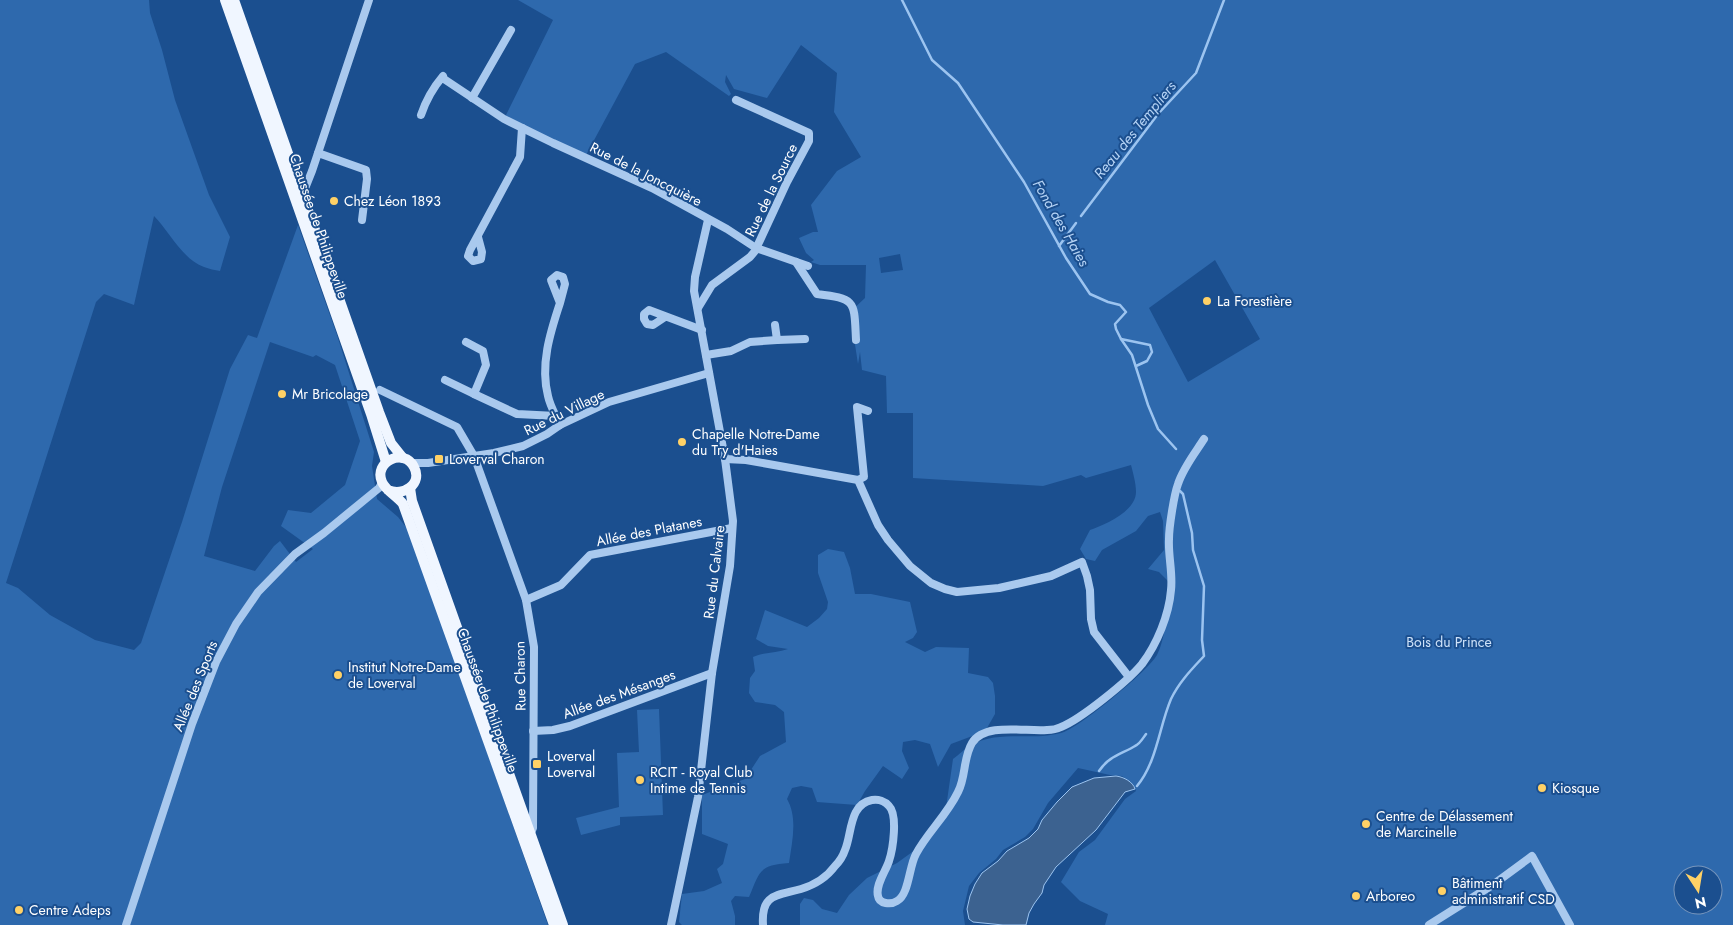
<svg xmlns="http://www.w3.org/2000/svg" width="1733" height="925" font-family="Jost,sans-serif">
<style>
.green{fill:#2e69ad;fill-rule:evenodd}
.water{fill:#3c6290;stroke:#9cc4f0}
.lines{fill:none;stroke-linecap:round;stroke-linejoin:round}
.stream{stroke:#9cc4f0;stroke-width:2.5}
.minor{stroke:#a9c9ee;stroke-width:8}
.major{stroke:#f0f6ff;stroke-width:10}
.poi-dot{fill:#ffd166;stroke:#1b4f8f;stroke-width:2}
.labels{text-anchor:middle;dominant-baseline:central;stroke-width:4;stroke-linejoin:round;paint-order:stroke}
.street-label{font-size:14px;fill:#fff;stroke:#1b4f8f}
.poi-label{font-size:14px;fill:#fff;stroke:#1b4f8f;text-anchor:start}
.park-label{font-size:14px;fill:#cfe3fa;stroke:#1b4f8f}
.water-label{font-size:15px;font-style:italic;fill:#b5d3f5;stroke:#1b4f8f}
</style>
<rect width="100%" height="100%" fill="#1b4f8f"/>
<g class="green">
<path d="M0 0H149L150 13 162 50 175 100 209 195 230 237 220 271C215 270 209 269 204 267 183 260 169 231 154 216L134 305 104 294 96 302 6 583 18 588 50 615 95 640 134 650 141 643 182 522 230 369 248 335 257 338 298 225 337 335 374 452 372 466 377 499 398 517 409 531 548 925H0ZM270 342 313 357 316 355 335 365 360 441 345 485 311 513 288 510 281 526 313 549 296 562 280 541 274 546 255 571 204 556 222 487Z"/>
<path d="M518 0H1733V925H1105L1108 914 1080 901 1061 882 1079 852 1095 840 1125 799 1136 791 1133 785 1122 776 1110 775 1078 768 1048 803 1033 829 1025 837 1003 850 996 859 979 873 969 886 963 911 965 925H800V904L804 898 813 900 822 909 837 913 849 895 867 878 897 863 926 842 946 808 953 759C959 755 965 748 971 745 999 730 1031 741 1061 733 1078 729 1148 671 1157 655 1166 638 1168 604 1171 584L1159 572 1148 569 1164 550 1163 521 1160 512 1148 516 1136 531 1102 550 1095 561 1086 559 1080 549 1090 530C1105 525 1136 511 1136 492 1136 483 1133 473 1131 465L1086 478 1081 475 1043 486 913 478V413H887L886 376 862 370 860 352 858 364 850 312 865 298 866 265H820L811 262 814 260 806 253 799 238 813 232H818L811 205 837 171 861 157 834 112 837 73 801 45 767 98 734 89 726 75 725 82 731 94 729 96 666 52 635 64 585 157 504 119 553 20ZM900 254 903 270 881 273 879 258ZM1215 260 1260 339 1188 382 1149 308ZM1683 875H1713V905H1683Z"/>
<path d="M828 549 844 552 850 568 855 594H871L910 602 917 632 913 638 905 642 925 652 936 647 969 648 968 673 988 677 993 683 995 696V714L987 728 975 735 951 744 938 767 930 744 915 740 903 742 902 751 909 768 902 779 883 766 865 791 857 805 817 802 812 788 801 786 792 788 787 799C798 818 792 842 789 863 759 865 760 871 749 897L735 896 731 901 735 916V925H682L679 922 682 894 704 891 722 883 717 869 723 864 728 844 702 834V795L745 779 760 756 786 742 784 712 775 705 755 702 749 693 750 678 755 671 753 657C764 652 777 653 788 649L768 646 756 639 765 610 807 627 819 618 827 609 828 602 818 573V555Z"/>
<polygon points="659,709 663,815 620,817 620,825 581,835 576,818 619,807 617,753 639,752 637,710"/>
</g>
<path class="water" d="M1116 776C1124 777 1133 782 1135 789L1125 792 1096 830 1056 867 1044 885 1042 893 1034 904 1029 913 1026 925H1003L973 922 969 919 967 909 970 896 975 884 982 873 998 861 1007 851 1029 838 1038 829 1042 820 1057 802 1072 787 1094 778Z"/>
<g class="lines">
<g class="stream">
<polyline points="902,0 932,60 958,83 1024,182 1066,258 1090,294 1108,302 1120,305 1126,312 1115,324 1116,329 1121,339 1132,355 1148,405 1158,429 1176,449"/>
<polyline points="1081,216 1158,114 1196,73 1224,0"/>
<polyline points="1059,246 1076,223"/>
<polyline points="1121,339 1150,345 1152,352 1147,361 1136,366"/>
<path d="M1099 771C1109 756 1122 754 1135 746 1140 744 1143 738 1146 734"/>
<path d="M1137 786C1157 762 1159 727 1171 699 1179 682 1192 669 1204 656L1202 640 1204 586 1193 550 1192 533 1183 494 1180 491"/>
</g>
<g class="minor">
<polyline points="472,98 511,30"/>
<path d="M421 115C426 100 432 89 443 76L444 79 504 119 553 143 652 188 727 229 756 248 808 266"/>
<polyline points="318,153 366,170 367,179 362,220"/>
<polyline points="302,192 306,186 312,171 369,0"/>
<polyline points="478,237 482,252 481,259 473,261 468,256 470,250 520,157 522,128"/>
<path d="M796 262 817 294C857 299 854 301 856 340"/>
<polyline points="698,308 712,285 750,257 755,251 787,182 809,141 809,133 736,100"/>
<polyline points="665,317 653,325 647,324 644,319 644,314 649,310 702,330"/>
<polyline points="775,325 777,340"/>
<polyline points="466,342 483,351 486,365 474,394 517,414 556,416"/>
<polyline points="706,355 731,351 750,342 777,340 805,339"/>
<polyline points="445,380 474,394"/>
<polyline points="380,390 457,427 474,456 526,600 534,647 533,828 530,835"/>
<path d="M560 425C556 416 550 406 548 396 540 365 550 333 560 303L551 280 557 275 563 277 565 284 560 303"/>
<polyline points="725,459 746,460 858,480 878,525 888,540 910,566 931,583 945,589 957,592 999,588 1051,576 1082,562 1087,576 1090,590 1091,619 1094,632 1129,677"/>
<polyline points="411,463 428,463 494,453 523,446 547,434 560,425 609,402 709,373"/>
<polyline points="858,480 864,477 857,407 868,411"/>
<polyline points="526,600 561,585 590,555 732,528"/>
<polyline points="533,731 553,730 570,726 712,673"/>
<polyline points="126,925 192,724 216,662 236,624 258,592 295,554 324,533 379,488 382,483"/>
<polyline points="671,925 698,797 712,673 730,566 733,521 725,459 694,291 695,277 708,220"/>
<path d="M763 925C761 893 777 896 801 889 814 885 827 877 835 866 839 862 843 856 845 850 852 834 849 804 872 800 878 799 885 801 889 806 898 815 893 849 889 861 886 871 875 885 878 896 879 904 891 905 897 901 909 895 909 866 916 854 927 833 947 815 958 792 966 777 963 758 972 743 985 722 1026 732 1047 730 1052 730 1057 729 1061 727 1081 719 1128 681 1142 664 1157 644 1169 615 1171 590 1173 573 1168 556 1169 539 1169 527 1174 495 1178 484 1183 468 1195 453 1204 439"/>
<polyline points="1429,925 1494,884 1532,856 1570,925"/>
</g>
<g class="major">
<polyline points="225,0 371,414 386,462"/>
<polyline points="234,0 379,412 391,443 403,458"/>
<polyline points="410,488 412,501 563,925"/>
<path d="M388 490C403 497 423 484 414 467 404 447 373 462 382 482 386 491 397 496 403 504L554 925"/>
</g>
</g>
<g class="poi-dot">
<circle cx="334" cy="201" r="5"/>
<circle cx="1207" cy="301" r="5"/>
<circle cx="282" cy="394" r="5"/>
<circle cx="682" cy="442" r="5"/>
<rect x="434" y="454" width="10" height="10" rx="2.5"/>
<circle cx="338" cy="675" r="5"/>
<rect x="532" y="759" width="10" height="10" rx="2.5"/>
<circle cx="640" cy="780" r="5"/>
<circle cx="1542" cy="788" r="5"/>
<circle cx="1366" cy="824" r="5"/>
<circle cx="1442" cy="891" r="5"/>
<circle cx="1356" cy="896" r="5"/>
<circle cx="19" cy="910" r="5"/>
</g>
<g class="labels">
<g class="street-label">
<text transform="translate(646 174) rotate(27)">Rue de la Joncquière</text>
<text transform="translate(771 190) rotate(-64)">Rue de la Source</text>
<text transform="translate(319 226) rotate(71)">Chaussée de Philippeville</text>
<text transform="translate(564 412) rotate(-26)">Rue du Village</text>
<text transform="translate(649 531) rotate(-11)">Allée des Platanes</text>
<text transform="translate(714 572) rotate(-83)">Rue du Calvaire</text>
<text transform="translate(520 676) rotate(-91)">Rue Charon</text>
<text transform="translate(195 686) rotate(-68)">Allée des Sports</text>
<text transform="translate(619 694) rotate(-20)">Allée des Mésanges</text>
<text transform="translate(488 700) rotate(70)">Chaussée de Philippeville</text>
</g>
<g class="poi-label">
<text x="344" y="201">Chez Léon 1893</text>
<text x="1217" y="301">La Forestière</text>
<text x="292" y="394">Mr Bricolage</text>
<text x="692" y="434">Chapelle Notre-Dame<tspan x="692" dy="16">du Try d'Haies</tspan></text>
<text x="449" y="459">Loverval Charon</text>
<text x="348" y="667">Institut Notre-Dame<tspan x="348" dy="16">de Loverval</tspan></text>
<text x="547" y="756">Loverval<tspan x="547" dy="16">Loverval</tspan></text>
<text x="650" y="772">RCIT - Royal Club<tspan x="650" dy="16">Intime de Tennis</tspan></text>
<text x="1552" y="788">Kiosque</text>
<text x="1376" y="816">Centre de Délassement<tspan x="1376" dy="16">de Marcinelle</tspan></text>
<text x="1452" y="883">Bâtiment<tspan x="1452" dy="16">administratif CSD</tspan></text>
<text x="1366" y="896">Arboreo</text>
<text x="29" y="910">Centre Adeps</text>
</g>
<g class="park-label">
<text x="1449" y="642">Bois du Prince</text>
</g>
<g class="water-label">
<text transform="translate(1135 130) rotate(-51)">Reau des Templiers</text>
<text transform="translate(1061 223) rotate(60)">Fond des Haies</text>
</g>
</g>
<g transform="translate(1698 890) rotate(168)"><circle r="24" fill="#1b4f8f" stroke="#7695bc"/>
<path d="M0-4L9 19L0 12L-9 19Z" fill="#ffd166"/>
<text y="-8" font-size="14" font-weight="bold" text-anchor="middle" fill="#ffffff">N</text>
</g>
</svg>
